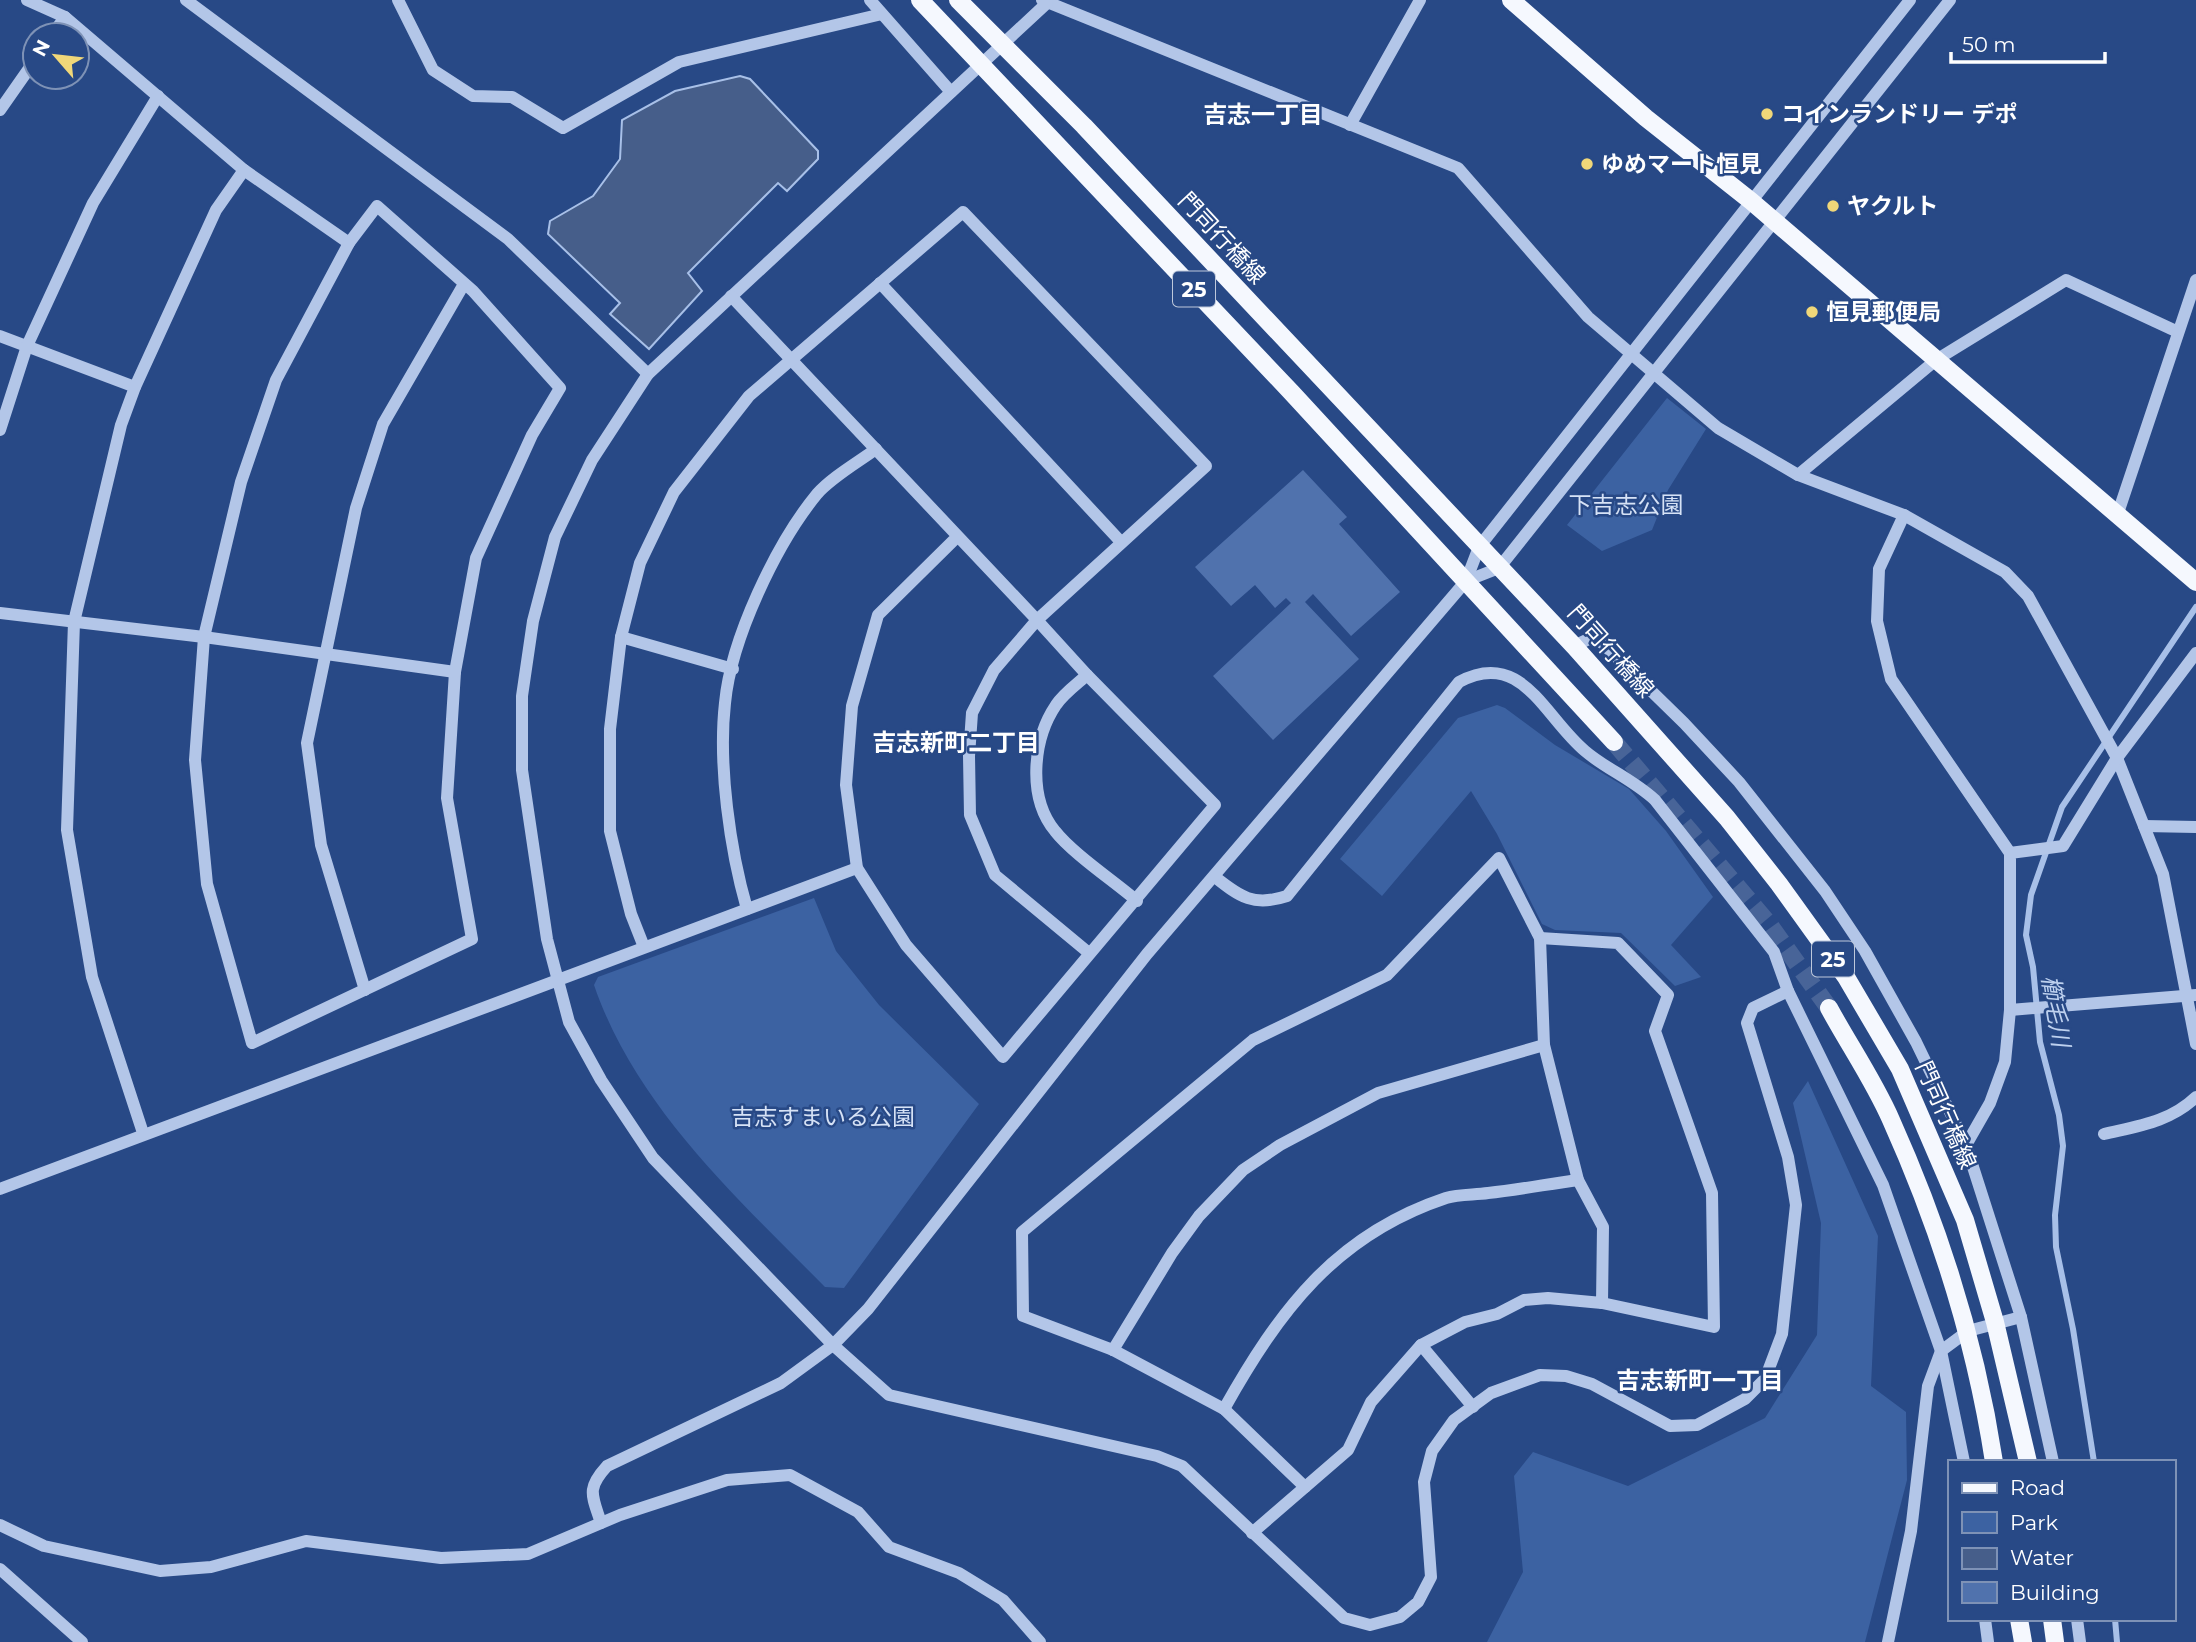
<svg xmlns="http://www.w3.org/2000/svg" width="2196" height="1642" font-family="Montserrat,'Noto Sans JP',sans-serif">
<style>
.green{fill:#3c62a2}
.water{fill:#465e8a;stroke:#a8c0e8;stroke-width:2}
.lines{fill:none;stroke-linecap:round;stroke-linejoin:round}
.stream{stroke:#a8c0e8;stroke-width:6}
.building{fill:#5072ad}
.major-tunnel{stroke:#486498;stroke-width:18;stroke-dasharray:18 9;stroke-linecap:butt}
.minor{stroke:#b3c6e8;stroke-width:12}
.major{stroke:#f5f8fe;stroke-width:18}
.poi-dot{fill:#f0d779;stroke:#284986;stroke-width:2.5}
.labels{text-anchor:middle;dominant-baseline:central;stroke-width:5;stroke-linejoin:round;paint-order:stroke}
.shield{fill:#284986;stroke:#bec8db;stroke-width:2}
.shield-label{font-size:21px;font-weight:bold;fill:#fff}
.poi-label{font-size:23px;font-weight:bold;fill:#fff;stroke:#284986;text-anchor:start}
.street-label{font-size:23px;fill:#fff;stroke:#284986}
.park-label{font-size:23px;fill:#d6e2f6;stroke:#284986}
.neighbourhood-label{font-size:24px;font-weight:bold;fill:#fff;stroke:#284986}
.water-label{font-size:24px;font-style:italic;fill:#bed1ef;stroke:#284986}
</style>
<rect width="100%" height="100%" fill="#284986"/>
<g class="green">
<polygon points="1667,398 1706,429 1668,490 1652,530 1602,551 1567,525"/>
<polygon points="1497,705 1505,708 1555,745 1629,789 1666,831 1713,897 1671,945 1701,977 1675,986 1621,933 1555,930 1542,924 1497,834 1471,791 1382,896 1340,859 1458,718"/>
<path d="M814 898 836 951 879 1005 979 1104 844 1288 825 1287C737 1198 636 1107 594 985L598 977Z"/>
<polygon points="1808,1081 1878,1236 1871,1386 1906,1412 1907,1480 1865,1642 1487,1642 1523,1572 1514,1476 1533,1452 1628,1486 1765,1418 1817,1335 1821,1223 1793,1103"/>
</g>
<polygon class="water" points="740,76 750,79 818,151 818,159 787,191 778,183 688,273 702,291 649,349 610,314 620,303 548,234 550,221 593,196 620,159 622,120 675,91"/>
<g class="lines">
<g class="stream">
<polyline points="2094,1462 2073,1329 2056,1247 2055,1215 2063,1146 2059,1115 2040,1042 2033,967 2026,935 2031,895 2062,807 2196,607"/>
<polyline points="2115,1619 2117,1642"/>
</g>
</g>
<polygon class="building" points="1303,470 1347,517 1339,524 1400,592 1351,636 1313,594 1305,602 1359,659 1273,740 1213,676 1291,603 1286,598 1275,608 1255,585 1231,606 1195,567"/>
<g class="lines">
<polyline class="major-tunnel" points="1614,742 1768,923 1829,1008"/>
<g class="minor">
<polyline points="27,0 65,17 244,170 349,243"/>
<polyline points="186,0 508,239 648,374"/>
<polyline points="398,0 433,70 473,96 512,97 563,128 679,62 882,14"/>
<polyline points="870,0 951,92"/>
<polyline points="1042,0 1458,168 1588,317 1718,428 1798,475 1904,515 2005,572 2028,596 2117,758 2163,874 2196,1044"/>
<polyline points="1047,3 648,374 592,460 555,537 533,621 522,696 522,770 547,939 569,1022 601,1080 653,1158 833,1345 889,1395 1157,1456 1182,1466 1344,1618 1370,1625 1400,1617 1418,1602 1431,1577 1424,1482 1432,1451 1454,1420 1491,1393 1540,1375 1566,1376 1592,1384 1670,1426 1697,1425 1745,1399 1765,1379 1782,1334 1796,1205 1788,1157 1747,1023 1753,1008 1788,991"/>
<polyline points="52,35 65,17"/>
<polyline points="0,110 35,60"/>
<polyline points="1350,125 1420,0"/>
<polygon points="377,206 473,291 560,388 532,435 476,558 455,672 447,798 472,939 252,1043 207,884 195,760 204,637 241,482 276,380 349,243"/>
<polyline points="880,283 1121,542"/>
<polyline points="731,296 1037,620 1087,675 1215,805 1003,1057 906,945 857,868 846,785 852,706 878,615 957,537"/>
<polyline points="0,336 135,387"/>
<polyline points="0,430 27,346 93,203 158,96"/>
<polyline points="1798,475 1936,360 2066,280 2178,332"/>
<polyline points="2118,513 2196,280"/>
<polyline points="1904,515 1879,569 1877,621 1891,679 2010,853"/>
<polyline points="1466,581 1499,568 1950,0"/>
<polyline points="0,613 204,637 455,672"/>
<polyline points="621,637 733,669"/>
<polyline points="1574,646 1595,636 1684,723 1739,782 1825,891 1865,951 1916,1042 1966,1145 2021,1317 1968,1331 1941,1351 1928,1386 1911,1531 1888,1642"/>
<path d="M1087 675C1077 684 1063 694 1056 705 1033 739 1027 797 1055 831 1072 853 1115 882 1137 901"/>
<polyline points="2144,826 2196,827"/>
<path d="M1215 877C1240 897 1254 907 1287 896L1459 682C1522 648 1544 717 1585 751 1606 769 1632 779 1655 800L1774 952 1788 991 1883 1185 1941 1351 1964 1462"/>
<path d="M747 909C730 850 718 765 725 703 731 639 776 544 817 494 832 477 857 463 876 449"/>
<polyline points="1540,938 1618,943 1668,995 1655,1031 1712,1193 1714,1327 1602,1303"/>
<polyline points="644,947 631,914 610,831 610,729 621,637 640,563 674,492 749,396 963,212 1206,466 1037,620 994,670 972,713 969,756 970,815 995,875 1089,953"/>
<polyline points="365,990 321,845 307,743 356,508 383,424 464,284"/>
<polyline points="2010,1010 2196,995"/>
<polyline points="143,1133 92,977 67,830 74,622 121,425 135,387 216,210 244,170"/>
<path d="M2104 1134C2138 1126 2170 1122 2196 1097"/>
<polyline points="1966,1145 1990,1103 2005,1062 2010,1010 2010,853 2063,846 2117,758 2196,653"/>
<polyline points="0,1189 857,868"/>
<polyline points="2021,1317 2053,1462"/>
<polyline points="1113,1350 1172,1253 1199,1216 1243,1170 1280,1145 1378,1093 1544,1045"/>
<path d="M1224 1409C1279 1311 1335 1235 1446 1198 1459 1194 1474 1195 1488 1193 1518 1190 1548 1184 1578 1180"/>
<polyline points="1305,1487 1224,1409 1113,1350 1023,1316 1022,1232 1253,1040 1387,975 1499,858 1540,938 1544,1045 1578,1180 1603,1227 1602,1303 1548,1298 1524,1300 1497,1314 1465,1322 1421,1345"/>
<path d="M601 1523C592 1495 586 1489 607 1466L781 1383 833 1345 868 1309 1147 954 1466 581 1479 547 1910 0"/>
<polyline points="0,1525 44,1546 160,1571 211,1567 306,1541 441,1558 528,1554 620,1515 727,1480 790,1475 858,1512 889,1547 959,1573 1003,1600 1040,1642"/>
<polyline points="1252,1533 1348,1450 1371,1402 1421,1345 1473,1407"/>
<polyline points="0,1569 82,1642"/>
<polyline points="1985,1619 1988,1642"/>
<polyline points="2077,1619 2080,1642"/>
</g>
<g class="major">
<polyline points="920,0 1292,393 1614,742"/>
<polyline points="958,0 1084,126 1574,646 1727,818 1779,884 1846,977 1900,1069 1965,1220 1995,1322 2028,1462"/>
<polyline points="1511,0 1646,118 1751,201 2196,582"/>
<path d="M1829 1008C1849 1045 1874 1081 1891 1120 1940 1229 1976 1344 1994 1462"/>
<polyline points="2019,1619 2023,1642"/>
<polyline points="2052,1619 2055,1642"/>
</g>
</g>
<g class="poi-dot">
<circle cx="1767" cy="114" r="7"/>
<circle cx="1587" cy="164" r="7"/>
<circle cx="1833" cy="206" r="7"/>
<circle cx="1812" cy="312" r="7"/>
</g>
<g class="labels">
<g class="shield">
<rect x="1173" y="271.5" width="42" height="35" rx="5"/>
<rect x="1812" y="941.5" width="42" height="35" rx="5"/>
</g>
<g class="shield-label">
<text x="1194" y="289">25</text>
<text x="1833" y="959">25</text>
</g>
<g class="poi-label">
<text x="1781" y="114">コインランドリー デポ</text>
<text x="1601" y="164">ゆめマート恒見</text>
<text x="1847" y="206">ヤクルト</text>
<text x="1826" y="312">恒見郵便局</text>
</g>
<g class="street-label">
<text transform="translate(1222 238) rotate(47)">門司行橋線</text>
<text transform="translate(1611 651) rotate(48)">門司行橋線</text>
<text transform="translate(1946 1115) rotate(66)">門司行橋線</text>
</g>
<g class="park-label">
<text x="1626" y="505">下吉志公園</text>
<text x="823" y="1117">吉志すまいる公園</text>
</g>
<g class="neighbourhood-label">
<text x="1263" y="114">吉志一丁目</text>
<text x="956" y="742">吉志新町二丁目</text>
<text x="1700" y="1380">吉志新町一丁目</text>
</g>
<g class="water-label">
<text transform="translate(2056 1011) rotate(81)">櫛毛川</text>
</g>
</g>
<rect x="1948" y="1460" width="228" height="161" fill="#284986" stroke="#7e92b6" stroke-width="2"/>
<rect x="1962" y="1483" width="35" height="10" fill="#f5f8fe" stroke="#7e92b6" stroke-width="2"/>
<text x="2010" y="1495" font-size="21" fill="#ffffff">Road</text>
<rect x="1962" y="1512" width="35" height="21" fill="#3c62a2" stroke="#7e92b6" stroke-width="2"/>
<text x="2010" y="1530" font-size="21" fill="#ffffff">Park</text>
<rect x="1962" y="1548" width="35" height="21" fill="#465e8a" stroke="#7e92b6" stroke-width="2"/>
<text x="2010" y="1565" font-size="21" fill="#ffffff">Water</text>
<rect x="1962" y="1582" width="35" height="21" fill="#5072ad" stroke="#7e92b6" stroke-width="2"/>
<text x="2010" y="1600" font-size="21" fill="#ffffff">Building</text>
<g transform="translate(56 56) rotate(298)"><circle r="33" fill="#284986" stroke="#7e92b6" stroke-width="2"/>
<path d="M0-5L12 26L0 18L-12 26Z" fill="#f0d779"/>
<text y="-10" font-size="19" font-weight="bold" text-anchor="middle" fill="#ffffff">N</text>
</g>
<path d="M1951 52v10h154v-10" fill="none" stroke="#ffffff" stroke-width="3.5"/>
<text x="1962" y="52" font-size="21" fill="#ffffff" stroke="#284986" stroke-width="5" paint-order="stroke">50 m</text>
</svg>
